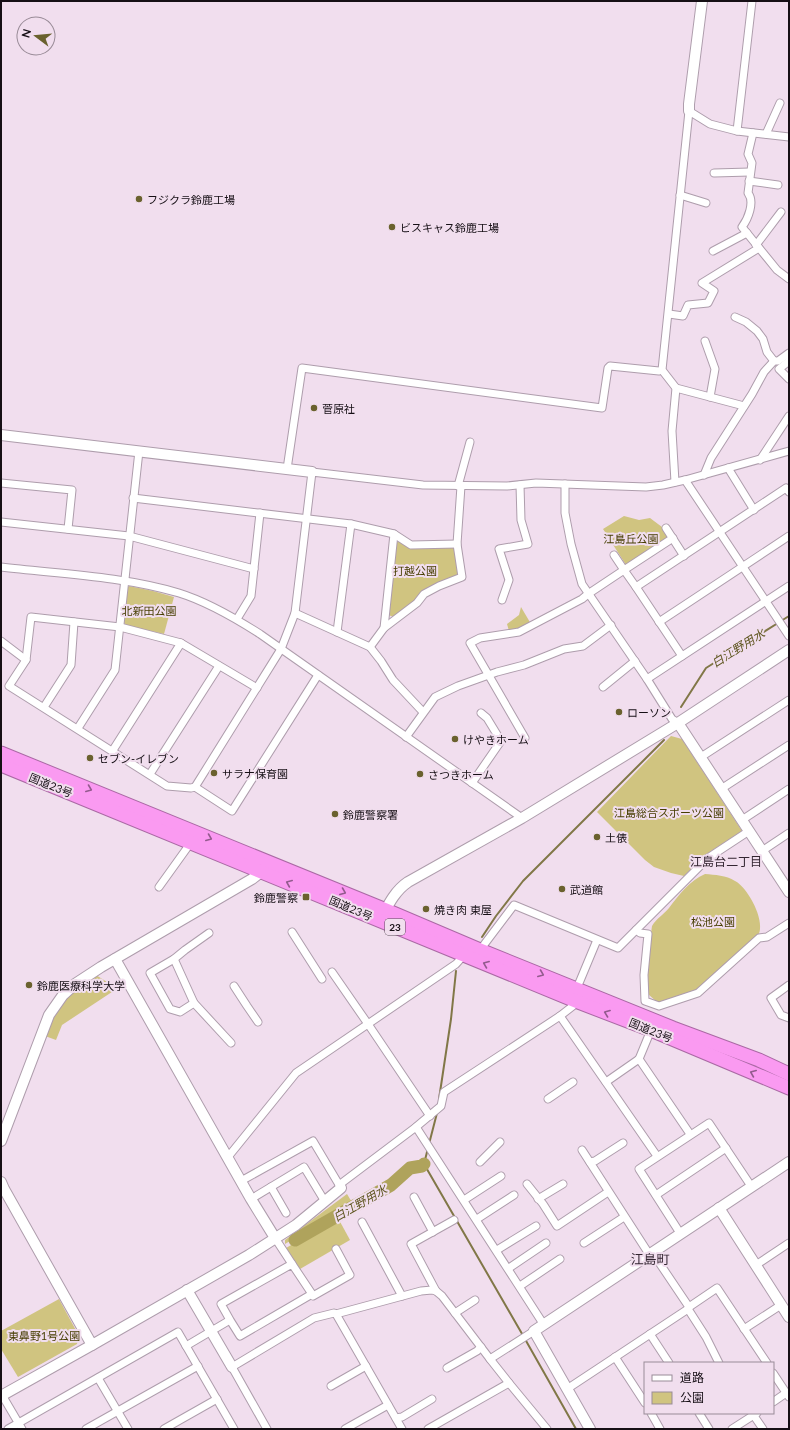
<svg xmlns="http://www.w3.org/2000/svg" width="790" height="1430" font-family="Lato,'Noto Sans JP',sans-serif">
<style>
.green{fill:#d0c480}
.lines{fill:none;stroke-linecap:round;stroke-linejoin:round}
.stream{stroke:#817747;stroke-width:2}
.river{stroke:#afa35c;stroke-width:13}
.street-casing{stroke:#ae9dac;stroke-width:9}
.secondary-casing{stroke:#ae9dac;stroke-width:12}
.highway-casing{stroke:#aa69a4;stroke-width:15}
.street{stroke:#fff;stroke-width:7}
.secondary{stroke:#fff;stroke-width:10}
.highway{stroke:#fa9af1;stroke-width:13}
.oneway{stroke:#935b8e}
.poi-dot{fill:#6a612e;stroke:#f1deee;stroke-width:1.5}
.labels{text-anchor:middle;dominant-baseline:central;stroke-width:4;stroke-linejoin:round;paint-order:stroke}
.shield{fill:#f1deee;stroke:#584d56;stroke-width:1}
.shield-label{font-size:10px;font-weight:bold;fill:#160f15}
.poi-label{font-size:11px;fill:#160f15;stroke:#f1deee;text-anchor:start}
.park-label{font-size:11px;fill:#473e02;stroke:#f1deee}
.street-label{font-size:11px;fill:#160f15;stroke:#f1deee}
.water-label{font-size:12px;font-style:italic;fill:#5f5620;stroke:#f1deee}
.neighbourhood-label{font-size:12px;fill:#332531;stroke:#f1deee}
.quarter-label{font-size:13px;fill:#332531;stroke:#f1deee}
</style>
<rect width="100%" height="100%" fill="#f1deee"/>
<g class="green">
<polygon points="624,516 639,520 650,518 662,527 669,537 626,565 603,529"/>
<polygon points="399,541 451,546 454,549 458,572 457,575 423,591 415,601 394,617 388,615 396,543"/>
<polygon points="129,586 153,591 174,597 164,634 125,625 124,622 127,588"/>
<polygon points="521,607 531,624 509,631 507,624 519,615"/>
<polygon points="671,736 682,739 742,831 705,855 684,876 671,873 654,867 645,860 597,812"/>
<path d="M705 874C715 875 726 875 735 881 747 887 762 915 760 929 760 932 758 935 757 938L697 991 662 1003H658L648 994 645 976 652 926C656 919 663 915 669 908 678 896 690 880 705 874Z"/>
<polygon points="96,975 107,982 119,983 121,986 62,1025 56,1040 45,1036 54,1014 65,998"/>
<polygon points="347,1194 353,1204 285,1244 285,1240"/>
<polygon points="338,1218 350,1240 300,1269 286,1248"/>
<polygon points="59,1299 79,1336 77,1344 18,1377 1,1349 1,1331"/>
</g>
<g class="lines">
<g class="stream">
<polyline points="781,621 789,616"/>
<polyline points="681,707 706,668 778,623"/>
<polyline points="482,937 496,916 523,881 664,740"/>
<polyline points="439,1099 451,1019 456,971"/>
<polyline points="429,1144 437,1113"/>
<polyline points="428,1148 424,1164 521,1332 576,1429"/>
</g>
<polyline class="river" points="295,1240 391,1185 410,1168 422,1166 424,1164"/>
<g class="street-casing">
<g id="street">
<polyline points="737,131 752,1"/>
<path d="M753 133 748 154 752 163 748 193C755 202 748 219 742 227L777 270 789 279"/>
<polyline points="766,134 780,103"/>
<polyline points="714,173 750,172"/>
<polyline points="749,181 778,185"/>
<polyline points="680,195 706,203"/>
<polyline points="756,245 781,212"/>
<polyline points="713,251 747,233"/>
<polyline points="669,314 683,316 688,305 708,303 714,291 702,283 759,248"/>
<polyline points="735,317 746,322 757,331 763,339 767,352 774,361"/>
<polyline points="705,341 715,369 710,397"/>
<polyline points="789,361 779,369 789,379"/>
<polyline points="676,388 744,406"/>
<polyline points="760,460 789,416"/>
<polyline points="728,468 754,510"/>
<polyline points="287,469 302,368 602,408 608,368 610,366 659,371 662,370"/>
<polyline points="704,475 711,458 752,394 764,372 774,361 778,361 789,353"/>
<polyline points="685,480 789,636"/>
<polyline points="675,482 672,431 676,388 662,370 689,111 710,124 737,131 789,137"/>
<polyline points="1,483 72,490 68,529"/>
<polyline points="565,484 565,513 571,544 582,584 647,679 672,719 678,723"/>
<polyline points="458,486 470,442"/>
<polyline points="133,498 351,524 394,534 411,545 457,544"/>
<polyline points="1,522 129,536 254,569"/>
<polyline points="666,528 684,556"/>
<polyline points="614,555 624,570 673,538"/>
<path d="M1 567C60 574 122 576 179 593 208 602 235 618 260 634L522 818"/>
<polyline points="636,587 682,656"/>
<polyline points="502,600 509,580 499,549 528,544 521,520 520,485"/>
<polyline points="295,613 370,647 381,661 393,680 423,712"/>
<polyline points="237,619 251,596 260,513"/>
<polyline points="659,622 789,536"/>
<polyline points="384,628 394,534"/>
<polyline points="337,632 351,524"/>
<polyline points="1,641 26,660"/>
<polyline points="370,647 384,628 417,603 424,594 439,586 462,577 457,544 461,486"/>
<polyline points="647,679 789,586"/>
<polyline points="603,687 635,661"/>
<polyline points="257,688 181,643 120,627 31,617 26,660 9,686 167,786 191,788 195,787 232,811 318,675"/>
<polyline points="44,707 71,665 74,622"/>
<polyline points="78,728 115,670 139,451"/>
<polyline points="406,737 435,697 458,686 497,672 524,665 564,649 583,646 611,625"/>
<polyline points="525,738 470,643 480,638 519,632 582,599 588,594 624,570 636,587 786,488 789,492"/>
<polyline points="113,750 181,643"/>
<polyline points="701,757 789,700"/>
<polyline points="150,774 219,666"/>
<polyline points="472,783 501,741 487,718 481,713"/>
<polyline points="195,787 281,649 295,613 312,472 423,485 507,486 536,483 646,487 663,485 685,480 789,451"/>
<polyline points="721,789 789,745"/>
<polyline points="742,820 789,789"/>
<polyline points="762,851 789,833"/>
<polyline points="159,887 187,848"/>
<polyline points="636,930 640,933 648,934 644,975 645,1001 659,1006 698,993 759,938 767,937 789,923"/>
<polyline points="292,932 322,979"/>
<polyline points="480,950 514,905 618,948 708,858 749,831"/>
<polyline points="174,959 194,1003 231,1043"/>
<polyline points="332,972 368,1024 430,1116"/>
<polyline points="789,985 771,998 781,1015 789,1018"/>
<polyline points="234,986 247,1006 258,1022"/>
<polyline points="577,988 597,940"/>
<polyline points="194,1003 180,1012 170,1009 150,973 174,959 185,950 209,933"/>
<polyline points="560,1016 657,1156"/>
<polyline points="639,1059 690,1134"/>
<polyline points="606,1082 639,1059 651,1030"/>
<polyline points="548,1099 573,1082"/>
<polyline points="416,1127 544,1325"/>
<polyline points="582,1150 649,1254"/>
<polyline points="228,1157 296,1073 456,964 464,955"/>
<polyline points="480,1162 500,1142"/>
<polyline points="590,1162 595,1161 623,1143"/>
<polyline points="241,1181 313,1141 341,1188"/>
<polyline points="527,1184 543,1204 557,1226 608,1192"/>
<polyline points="339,1185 416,1127 441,1106 444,1092 560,1016 578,1002"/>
<polyline points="271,1187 286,1213"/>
<polyline points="656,1195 726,1148"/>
<polyline points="414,1197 433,1232"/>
<polyline points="251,1199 304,1167 324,1200"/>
<polyline points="538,1199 563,1184"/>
<polyline points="464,1200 501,1176"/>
<polyline points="477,1219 514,1195"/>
<polyline points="362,1222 402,1296"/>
<polyline points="680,1233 639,1169 709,1123 751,1186"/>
<polyline points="275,1238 292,1264"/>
<polyline points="584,1243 624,1217"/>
<polyline points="497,1250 536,1226"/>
<polyline points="652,1252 689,1307"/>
<polyline points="756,1265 789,1243"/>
<polyline points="509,1268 546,1243"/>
<polyline points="520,1286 560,1259"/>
<polyline points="436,1291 411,1244 454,1220"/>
<polyline points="313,1296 350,1275 336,1249"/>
<polyline points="688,1309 706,1337 719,1363"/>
<polyline points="455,1313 475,1300"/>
<polyline points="336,1314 402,1429"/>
<polyline points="744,1329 781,1305"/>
<polyline points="650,1334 669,1363"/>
<polyline points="186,1346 230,1320 240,1336 312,1294 292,1264 221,1304 230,1320"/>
<polyline points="615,1357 645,1403"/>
<polyline points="490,1359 509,1383"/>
<polyline points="447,1368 477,1351 481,1347"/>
<polyline points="773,1373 789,1397"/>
<polyline points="98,1378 128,1429"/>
<polyline points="331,1386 366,1366"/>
<polyline points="567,1389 688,1309 689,1307 717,1288 767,1363"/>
<polyline points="2,1395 22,1429"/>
<polyline points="773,1402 786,1393"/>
<polyline points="651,1413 660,1429"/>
<polyline points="699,1413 709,1429"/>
<polyline points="752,1413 763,1429"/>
<polyline points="396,1418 402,1417 432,1399"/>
<polyline points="8,1429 178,1332 234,1429"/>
<polyline points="86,1429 198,1366"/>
<polyline points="164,1429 217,1399"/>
<polyline points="267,1429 232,1367 314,1318 334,1313 336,1314 421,1291 432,1290 436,1291 442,1296 490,1359 534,1331"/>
<polyline points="345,1429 388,1405"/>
<polyline points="428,1429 509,1383 547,1429"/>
<polyline points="732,1429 757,1413"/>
</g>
</g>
<g class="secondary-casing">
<g id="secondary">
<polyline points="689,111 689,104 702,1"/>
<polyline points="1,435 312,472"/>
<polyline points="678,723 789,892"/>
<path d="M383 915C389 903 396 890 408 882L522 818 678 723 789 650"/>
<polyline points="115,959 251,1199 275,1238"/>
<polyline points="1,1141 49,1015 63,995 75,984 101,967 252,879 261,872 263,867"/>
<polyline points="1,1182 4,1189 92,1345 1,1396"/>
<polyline points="719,1208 789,1317"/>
<polyline points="187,1290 232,1367"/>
<polyline points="92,1345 249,1255 296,1225 341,1188"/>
<polyline points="590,1429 534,1331 789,1162"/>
</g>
</g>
<g class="highway-casing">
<g id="highway">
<polyline points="1,753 386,910 480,950 673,1028 759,1060 789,1074"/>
<polyline points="1,765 578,1002 651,1030 789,1088"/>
</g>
</g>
<use href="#street" class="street"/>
<use href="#secondary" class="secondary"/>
<use href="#highway" class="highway"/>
</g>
<defs><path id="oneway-chevron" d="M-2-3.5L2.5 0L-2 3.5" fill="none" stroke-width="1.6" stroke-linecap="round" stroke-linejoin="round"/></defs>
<g class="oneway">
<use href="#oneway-chevron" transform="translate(89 789) rotate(22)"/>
<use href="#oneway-chevron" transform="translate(209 838) rotate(22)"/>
<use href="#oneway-chevron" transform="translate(289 883) rotate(-157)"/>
<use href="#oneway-chevron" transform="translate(343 892) rotate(22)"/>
<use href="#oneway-chevron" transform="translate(486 964) rotate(-158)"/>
<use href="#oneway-chevron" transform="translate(541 974) rotate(22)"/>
<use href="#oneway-chevron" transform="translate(607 1013) rotate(-159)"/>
<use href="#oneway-chevron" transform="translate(753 1073) rotate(-157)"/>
</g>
<g class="poi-dot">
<circle cx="139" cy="199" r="4"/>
<circle cx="392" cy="227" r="4"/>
<circle cx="314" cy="408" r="4"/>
<circle cx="619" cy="712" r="4"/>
<circle cx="455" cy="739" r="4"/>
<circle cx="90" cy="758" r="4"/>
<circle cx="214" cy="773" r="4"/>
<circle cx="420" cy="774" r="4"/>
<circle cx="335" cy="814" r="4"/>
<circle cx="597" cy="837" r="4"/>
<circle cx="562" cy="889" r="4"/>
<rect x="302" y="893" width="8" height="8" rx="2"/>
<circle cx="426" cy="909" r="4"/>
<circle cx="29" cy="985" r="4"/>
</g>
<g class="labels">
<rect class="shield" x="385" y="919" width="20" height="16" rx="3"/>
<g class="shield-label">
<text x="395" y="927">23</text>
</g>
<g class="poi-label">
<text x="147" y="199">フジクラ鈴鹿工場</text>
<text x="400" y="227">ビスキャス鈴鹿工場</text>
<text x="322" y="408">菅原社</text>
<text x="627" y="712">ローソン</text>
<text x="463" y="739">けやきホーム</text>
<text x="98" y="758">セブン-イレブン</text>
<text x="222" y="773">サラナ保育園</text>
<text x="428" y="774">さつきホーム</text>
<text x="343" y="814">鈴鹿警察署</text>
<text x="605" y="837">土俵</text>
<text x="570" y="889">武道館</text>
<text x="298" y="897" text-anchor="end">鈴鹿警察</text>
<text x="434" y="909">焼き肉 東屋</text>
<text x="37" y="985">鈴鹿医療科学大学</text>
</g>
<g class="park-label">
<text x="631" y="538">江島丘公園</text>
<text x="415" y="570">打越公園</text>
<text x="149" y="610">北新田公園</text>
<text x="669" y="812">江島総合スポーツ公園</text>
<text x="713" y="921">松池公園</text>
<text x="44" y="1335">東鼻野1号公園</text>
</g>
<g class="street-label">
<text transform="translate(51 785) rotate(22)">国道23号</text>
<text transform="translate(351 908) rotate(23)">国道23号</text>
<text transform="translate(651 1030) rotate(22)">国道23号</text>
</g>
<g class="water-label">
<text transform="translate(738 648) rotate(-32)">白江野用水</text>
<text transform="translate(360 1203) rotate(-30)">白江野用水</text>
</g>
<g class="neighbourhood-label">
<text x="726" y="861">江島台二丁目</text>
</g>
<g class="quarter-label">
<text x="650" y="1259">江島町</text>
</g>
</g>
<rect width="790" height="1430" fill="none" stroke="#160f15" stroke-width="4"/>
<rect x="644" y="1362" width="130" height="52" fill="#f1deee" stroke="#998b97"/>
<rect x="652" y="1375" width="20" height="6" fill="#ffffff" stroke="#998b97"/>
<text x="680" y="1382" font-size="12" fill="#160f15">道路</text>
<rect x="652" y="1392" width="20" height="12" fill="#d0c480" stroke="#998b97"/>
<text x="680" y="1402" font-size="12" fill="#160f15">公園</text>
<g transform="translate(36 36) rotate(286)"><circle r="19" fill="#f1deee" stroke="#998b97"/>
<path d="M0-3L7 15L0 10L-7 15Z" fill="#6a612e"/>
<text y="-6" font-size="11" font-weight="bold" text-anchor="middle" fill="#160f15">N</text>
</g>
</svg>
